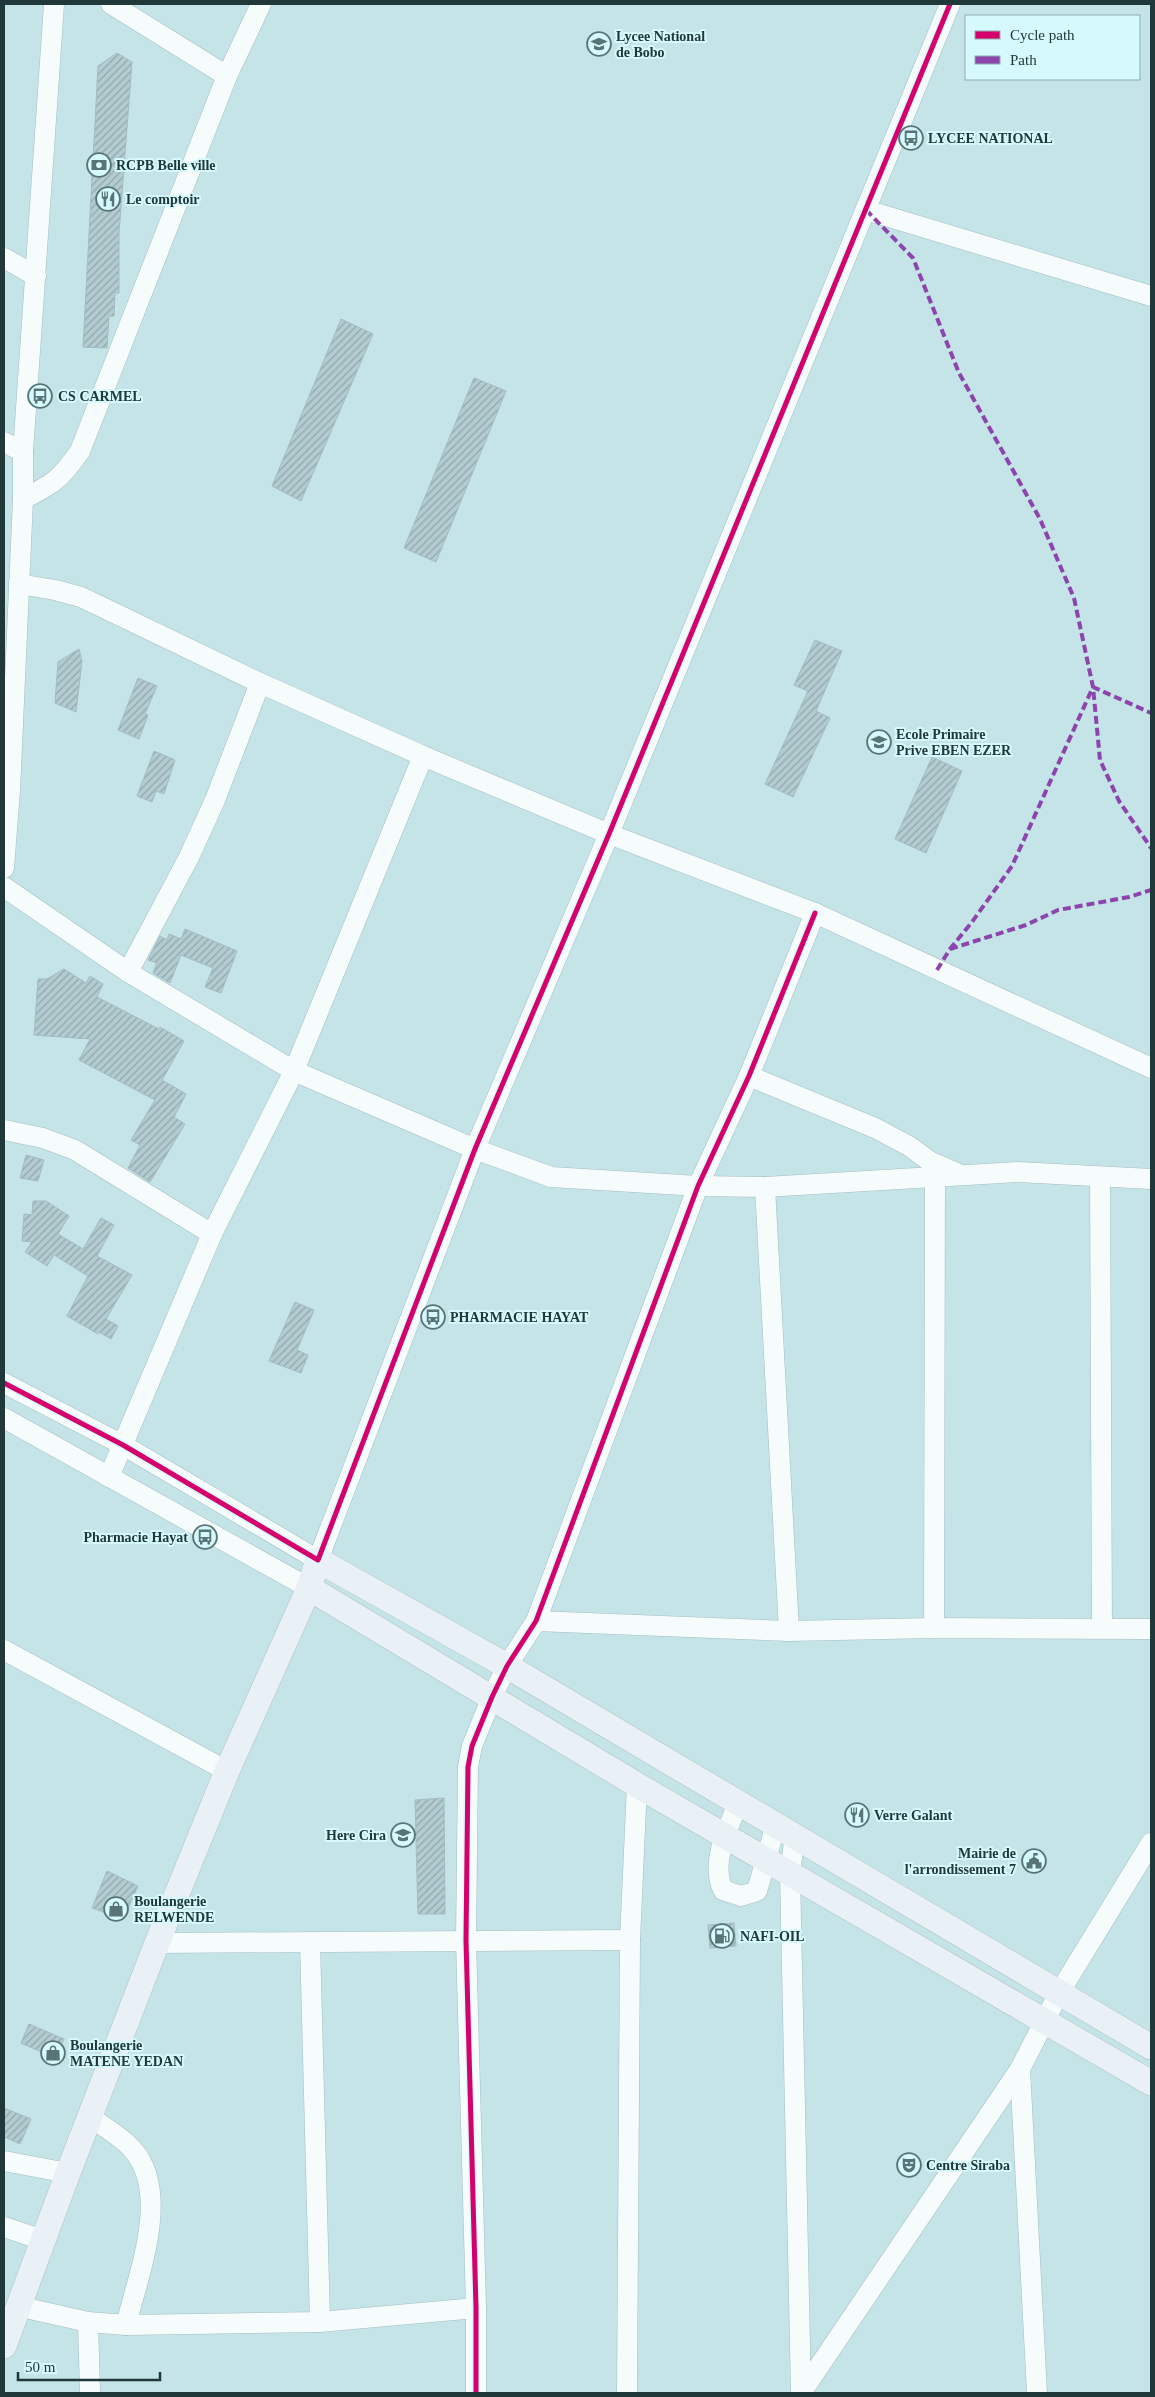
<svg xmlns="http://www.w3.org/2000/svg" width="1155" height="2397" font-family="'Times New Roman',serif">
<style>
.building{fill:url(#building-hatch);stroke:#a3bbc1}
.lines{fill:none;stroke-linecap:round;stroke-linejoin:round}
.minor-casing{stroke:#a4bec0;stroke-width:21}
.major-casing{stroke:#b1c2c4;stroke-width:26}
.minor{stroke:#f6fbfc;stroke-width:20}
.major{stroke:#e9f1f6;stroke-width:25}
.quiet{stroke:#8e44ad;stroke-width:4;stroke-dasharray:8 4;stroke-linecap:butt}
.cycleway-casing{stroke:#d6f9fc;stroke-width:8}
.cycleway{stroke:#d6006c;stroke-width:5}
.labels{text-anchor:middle;dominant-baseline:central;stroke-width:4;stroke-linejoin:round;paint-order:stroke}
.poi-label{font-size:14px;font-weight:bold;fill:#20383a;stroke:#d6f9fc;text-anchor:start}
</style>
<defs>
<pattern id="building-hatch" width="6" height="6" patternUnits="userSpaceOnUse" patternTransform="scale(1.25)"><rect width="6" height="6" fill="#b3ccd1"/><path d="M-1 1l2-2M0 6l6-6M5 7l2-2" fill="none" stroke="#91a7ab"/></pattern>
</defs>
<rect width="100%" height="100%" fill="#c4e4e8"/>
<g class="building">
<polygon points="117,53 132,62 119,233 119,293 115,293 114,316 109,316 107,348 83,347 98,66"/>
<polygon points="341,319 373,334 301,501 272,486"/>
<polygon points="474,378 506,391 436,562 404,548"/>
<polygon points="815,640 842,651 816,711 830,718 793,797 765,784 808,691 794,685"/>
<polygon points="79,649 82,661 76,712 55,703 58,662"/>
<polygon points="138,678 157,686 145,714 148,715 139,739 118,730"/>
<polygon points="154,751 175,760 164,794 156,791 152,802 137,796"/>
<polygon points="932,757 962,771 926,853 895,839"/>
<polygon points="185,929 237,951 221,993 205,987 213,968 181,955 170,983 153,973 157,963 148,960 160,936 167,940 169,934 181,939"/>
<polygon points="64,969 86,983 90,976 103,984 97,997 159,1029 160,1027 184,1041 162,1080 186,1094 174,1117 185,1124 150,1182 128,1168 140,1145 131,1140 155,1100 79,1060 90,1039 34,1035 38,979 47,979"/>
<polygon points="26,1155 44,1160 38,1181 20,1178"/>
<polygon points="33,1201 46,1201 69,1216 58,1234 83,1249 101,1218 114,1225 97,1256 132,1275 106,1319 118,1326 111,1339 99,1332 98,1334 67,1316 88,1276 54,1255 47,1266 25,1252 32,1242 22,1241 24,1214 32,1215"/>
<polygon points="295,1302 314,1310 297,1350 308,1355 301,1373 269,1361"/>
<polygon points="444,1798 445,1914 418,1914 415,1800"/>
<polygon points="107,1871 138,1886 123,1919 92,1908"/>
<polygon points="734,1923 736,1946 710,1948 708,1925"/>
<polygon points="29,2024 64,2039 55,2058 21,2043"/>
<polygon points="4,2108 31,2119 20,2144 4,2137"/>
</g>
<g class="lines">
<g class="minor-casing">
<g id="minor">
<polyline points="111,4 227,76"/>
<polyline points="866,210 1151,296"/>
<polyline points="4,258 36,276"/>
<polyline points="4,442 23,452"/>
<path d="M23 499C53 484 60 480 80 451L227 76 261 4"/>
<polyline points="19,584 55,590 81,597 260,683 423,756 609,834 815,913 1151,1068"/>
<polyline points="4,868 10,791 23,499 23,452 54,4"/>
<polyline points="4,887 128,972 294,1071 475,1149 551,1177 698,1186 765,1187 1018,1172 1151,1179"/>
<polyline points="128,972 189,857 215,800 260,683"/>
<polyline points="749,1076 875,1128 909,1146 931,1162 959,1174"/>
<polyline points="4,1130 43,1138 75,1150 212,1234"/>
<polyline points="1100,1177 1102,1628"/>
<polyline points="765,1187 789,1631"/>
<polyline points="4,1383 123,1445 318,1560 475,1149 609,834 950,4"/>
<polyline points="4,1418 309,1588"/>
<polyline points="109,1477 212,1234 294,1071 423,756"/>
<polyline points="536,1621 789,1631 934,1628 1151,1629"/>
<polyline points="934,1628 935,1178"/>
<polyline points="4,1650 227,1771"/>
<path d="M739 1802C728 1828 710 1862 723 1890L741 1896 757 1891 776 1824"/>
<polyline points="795,1835 790,1873 801,2393"/>
<polyline points="310,1942 320,2322"/>
<polyline points="157,1943 630,1940"/>
<polyline points="1020,2069 1037,2393"/>
<path d="M90 2117C104 2127 122 2137 133 2150 171 2194 138 2275 126 2325"/>
<polyline points="4,2161 68,2173"/>
<polyline points="4,2227 43,2240"/>
<polyline points="17,2306 88,2322 126,2325 320,2322 476,2308"/>
<polyline points="88,2322 90,2393"/>
<polyline points="476,2393 476,2308 466,1940 468,1767 472,1746 492,1697 507,1666 536,1621 698,1186 749,1076 815,913"/>
<polyline points="627,2393 630,1940 637,1785"/>
<polyline points="801,2393 1020,2069 1059,1993 1151,1843"/>
</g>
</g>
<g class="major-casing">
<g id="major">
<polyline points="309,1588 637,1785 1151,2083"/>
<polyline points="4,2346 68,2173 157,1943 227,1771 309,1588 318,1560 507,1666 1151,2047"/>
</g>
</g>
<use href="#minor" class="minor"/>
<use href="#major" class="major"/>
<g class="quiet">
<polyline points="866,210 913,258 959,373 1040,519 1074,598 1093,687 1100,760 1119,801 1151,848"/>
<polyline points="950,949 1026,925 1058,910 1129,897 1151,890"/>
<polyline points="937,970 950,949 972,922 1012,866 1093,687 1151,713"/>
</g>
<g class="cycleway-casing">
<g id="cycleway">
<polyline points="4,1383 123,1445 318,1560 475,1149 609,834 950,4"/>
<polyline points="476,2393 476,2308 466,1940 468,1767 472,1746 492,1697 507,1666 536,1621 698,1186 749,1076 815,913"/>
</g>
</g>
<use href="#cycleway" class="cycleway"/>
</g>
<defs>
<g id="school-ring" transform="scale(1.25)"><circle r="9.5" fill="#d6f9fc" stroke="#597477" stroke-width="1.5"/><path d="M0-5L7-2L0 1L-7-2ZM-4 1L0 2.5L4 1V4Q0 6-4 4Z" fill="#597477"/></g>
<g id="bus-ring" transform="scale(1.25)"><circle r="9.5" fill="#d6f9fc" stroke="#597477" stroke-width="1.5"/><path d="M-5-6H5V4H4V6H2V4H-2V6H-4V4H-5ZM-3.5-4V0h7V-4ZM-3.5 1.2v1.5H-2V1.2ZM2 1.2v1.5H3.5V1.2Z" fill="#597477"/></g>
<g id="bank-ring" transform="scale(1.25)"><circle r="9.5" fill="#d6f9fc" stroke="#597477" stroke-width="1.5"/><path d="M-6-4H6V4H-6ZM0-2.3a2.3 2.3 0 1 0 0 4.6a2.3 2.3 0 1 0 0-4.6Z" fill="#597477"/></g>
<g id="restaurant-ring" transform="scale(1.25)"><circle r="9.5" fill="#d6f9fc" stroke="#597477" stroke-width="1.5"/><path d="M-5-6h1v4h1v-4h1v4h1v-4h1v5L-1.5 .5V6h-2V.5L-5-1ZM5-6V6H3V1.5H1.5Q1.5-4 5-6Z" fill="#597477"/></g>
<g id="civic-ring" transform="scale(1.25)"><circle r="9.5" fill="#d6f9fc" stroke="#597477" stroke-width="1.5"/><path d="M-.6-6.5H3V-4.5H.6V-3L4-1V1h2V6H-6V1h2V-1L-.6-3ZM-1.2 2.5V6h2.4V2.5Z" fill="#597477"/></g>
<g id="shop-ring" transform="scale(1.25)"><circle r="9.5" fill="#d6f9fc" stroke="#597477" stroke-width="1.5"/><path d="M-5-2.5h2.3a2.7 3.5 0 0 1 5.4 0H5L5.5 6h-11ZM-1.5-2.5h3a1.5 2.3 0 0 0-3 0Z" fill="#597477"/></g>
<g id="fuel-ring" transform="scale(1.25)"><circle r="9.5" fill="#d6f9fc" stroke="#597477" stroke-width="1.5"/><path d="M-5.5-6h7V0h2V4h1.3V-2.5L3-4.5l.8-.8L6-3V5H2.5V1h-1V6h-7ZM-4.2-4.7v3.2H.2V-4.7Z" fill="#597477"/></g>
<g id="theatre-ring" transform="scale(1.25)"><circle r="9.5" fill="#d6f9fc" stroke="#597477" stroke-width="1.5"/><path d="M-5-5.5Q0-4 5-5.5V0Q5 5 0 6Q-5 5-5 0ZM-3.3-2.5H-1v1.5H-3.3ZM1-2.5H3.3v1.5H1ZM-2.8 1Q0 5.5 2.8 1Z" fill="#597477"/></g>
</defs>
<g fill-rule="evenodd">
<use href="#school-ring" x="599" y="44"/>
<use href="#bus-ring" x="911" y="138"/>
<use href="#bank-ring" x="99" y="165"/>
<use href="#restaurant-ring" x="108" y="199"/>
<use href="#bus-ring" x="40" y="396"/>
<use href="#school-ring" x="879" y="742"/>
<use href="#bus-ring" x="433" y="1317"/>
<use href="#bus-ring" x="205" y="1537"/>
<use href="#restaurant-ring" x="857" y="1815"/>
<use href="#school-ring" x="403" y="1835"/>
<use href="#civic-ring" x="1034" y="1861"/>
<use href="#shop-ring" x="116" y="1909"/>
<use href="#fuel-ring" x="722" y="1936"/>
<use href="#shop-ring" x="53" y="2053"/>
<use href="#theatre-ring" x="909" y="2165"/>
</g>
<g class="labels">
<g class="poi-label">
<text x="616" y="36">Lycee National<tspan x="616" dy="16">de Bobo</tspan></text>
<text x="928" y="138">LYCEE NATIONAL</text>
<text x="116" y="165">RCPB Belle ville</text>
<text x="126" y="199">Le comptoir</text>
<text x="58" y="396">CS CARMEL</text>
<text x="896" y="734">Ecole Primaire<tspan x="896" dy="16">Prive EBEN EZER</tspan></text>
<text x="450" y="1317">PHARMACIE HAYAT</text>
<text x="188" y="1537" text-anchor="end">Pharmacie Hayat</text>
<text x="874" y="1815">Verre Galant</text>
<text x="386" y="1835" text-anchor="end">Here Cira</text>
<text x="1016" y="1853" text-anchor="end">Mairie de<tspan x="1016" dy="16">l'arrondissement 7</tspan></text>
<text x="134" y="1901">Boulangerie<tspan x="134" dy="16">RELWENDE</tspan></text>
<text x="740" y="1936">NAFI-OIL</text>
<text x="70" y="2045">Boulangerie<tspan x="70" dy="16">MATENE YEDAN</tspan></text>
<text x="926" y="2165">Centre Siraba</text>
</g>
</g>
<rect width="1155" height="2397" fill="none" stroke="#20383a" stroke-width="10"/>
<rect x="965" y="15" width="175" height="65" fill="#d6f9fc" stroke="#8dacae"/>
<rect x="975" y="31" width="25" height="8" fill="#d6006c" stroke="#8dacae"/>
<text x="1010" y="40" font-size="15" fill="#20383a">Cycle path</text>
<rect x="975" y="56" width="25" height="8" fill="#8e44ad" stroke="#8dacae"/>
<text x="1010" y="65" font-size="15" fill="#20383a">Path</text>
<path d="M18 2372v8h142v-8" fill="none" stroke="#20383a" stroke-width="2.5"/>
<text x="25" y="2372" font-size="15" fill="#20383a" stroke="#d6f9fc" stroke-width="4" paint-order="stroke">50 m</text>
</svg>
